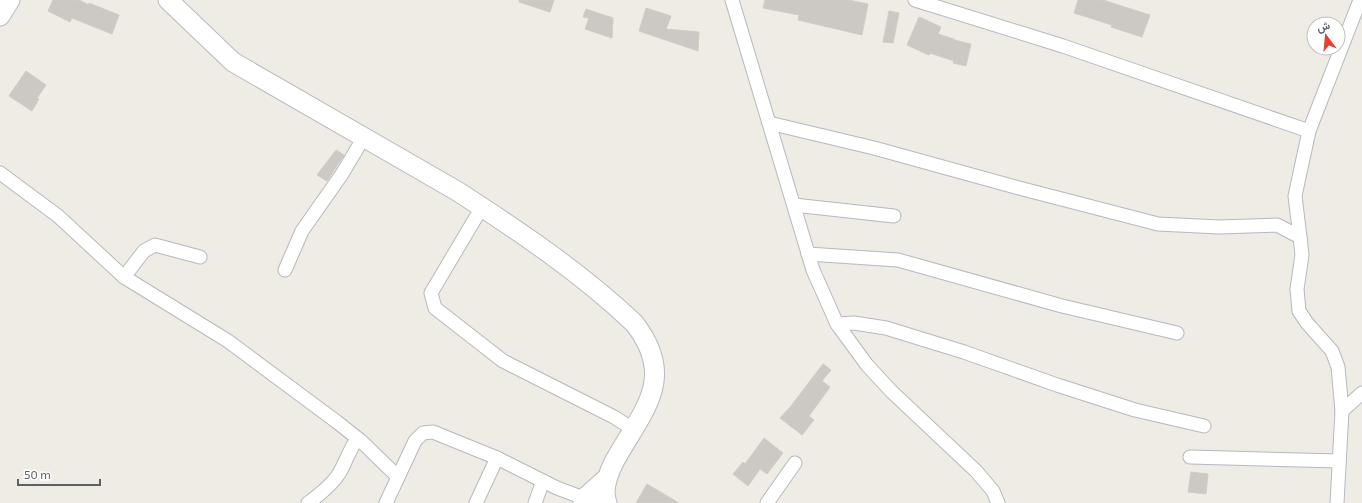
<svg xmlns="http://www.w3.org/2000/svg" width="1362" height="503" font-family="'Exo 2',Vazirmatn,sans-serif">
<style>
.building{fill:#ccc8c3;stroke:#d2cdc2}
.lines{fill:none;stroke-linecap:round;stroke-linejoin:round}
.street-casing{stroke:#b6b9bd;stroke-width:15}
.secondary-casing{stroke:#b7babf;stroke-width:21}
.street{stroke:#fff;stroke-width:13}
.secondary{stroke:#fff;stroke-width:19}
</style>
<rect width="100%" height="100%" fill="#eeece4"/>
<g class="building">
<polygon points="53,0 79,0 89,5 89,3 119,15 112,34 72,18 70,22 48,11"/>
<polygon points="519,0 554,0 550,12 519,2"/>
<polygon points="765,0 848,0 868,4 862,35 798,20 799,15 763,8"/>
<polygon points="1078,0 1103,0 1150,15 1142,37 1111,27 1112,25 1074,13"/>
<polygon points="646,8 671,16 666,29 699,32 698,51 639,31"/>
<polygon points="586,9 613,18 612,38 585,29 589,18 583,17"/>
<polygon points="889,11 899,13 893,43 883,42"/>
<polygon points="919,17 941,27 938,34 954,39 954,40 971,44 966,66 953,63 954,61 930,53 929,55 907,45"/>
<polygon points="26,71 46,85 37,98 39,99 32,111 9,96"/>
<polygon points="336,150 344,155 327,181 317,175"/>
<polygon points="823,364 831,370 822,381 830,387 809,416 814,420 802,435 780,418 791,406"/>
<polygon points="764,438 783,453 767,474 760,469 748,486 733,474 743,462 745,464"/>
<polygon points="1191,472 1208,474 1206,494 1188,492"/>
<polygon points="647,484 679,503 636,503"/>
</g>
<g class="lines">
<g class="street-casing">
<g id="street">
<polyline points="732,0 813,270 837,324 867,365 891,391 976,471 993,491 998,503"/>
<polyline points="915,0 1063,46 1309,131"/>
<polyline points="769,123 874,148 1019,188 1158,224 1219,227 1277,225 1300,237 1302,255 1297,289 1299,311 1307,323 1332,351 1338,367 1342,411 1337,503"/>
<polyline points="0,173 58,216 124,277 228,341 337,422 361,441 398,477"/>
<polyline points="794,205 894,216"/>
<polyline points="482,207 431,293 435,308 503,361 614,417 633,429"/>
<polyline points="1300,237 1295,196 1309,131 1360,0"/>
<polyline points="808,254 898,260 1062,306 1177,333"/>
<polyline points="285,270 302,231 342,174 364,137"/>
<polyline points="124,277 144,251 155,245 200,257"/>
<polyline points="837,324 854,323 886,328 964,352 1057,385 1135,410 1204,426"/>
<polyline points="1342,411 1362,393"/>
<polyline points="1190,457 1339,461"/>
<path d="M308 503C319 495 333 484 340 472 346 461 350 449 357 439"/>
<polyline points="386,503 415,441 423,433 433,432 497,458 557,488 581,497 606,501"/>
<polyline points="476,503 497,458"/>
<polyline points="535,503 543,481"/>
<polyline points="580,503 581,497 608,473"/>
<polyline points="767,503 795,463"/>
</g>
</g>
<g class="secondary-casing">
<g id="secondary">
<path d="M168 0 233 62 457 191C519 231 580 272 634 323 678 379 642 411 614 462 608 474 602 490 607 503"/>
<polyline points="0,16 10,0"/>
</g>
</g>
<use href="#street" class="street"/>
<use href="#secondary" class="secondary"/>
</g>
<g transform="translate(1326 36) rotate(344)"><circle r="19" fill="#ffffff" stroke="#bebfc1"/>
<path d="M0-3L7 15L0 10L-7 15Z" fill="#e44034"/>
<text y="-6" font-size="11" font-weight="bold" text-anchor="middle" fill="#5c5f64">ش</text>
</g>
<path d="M18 479v6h82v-6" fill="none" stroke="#5c5f64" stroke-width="2"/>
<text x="24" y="479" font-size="12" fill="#5c5f64" stroke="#ffffff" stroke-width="3" paint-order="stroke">50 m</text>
</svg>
